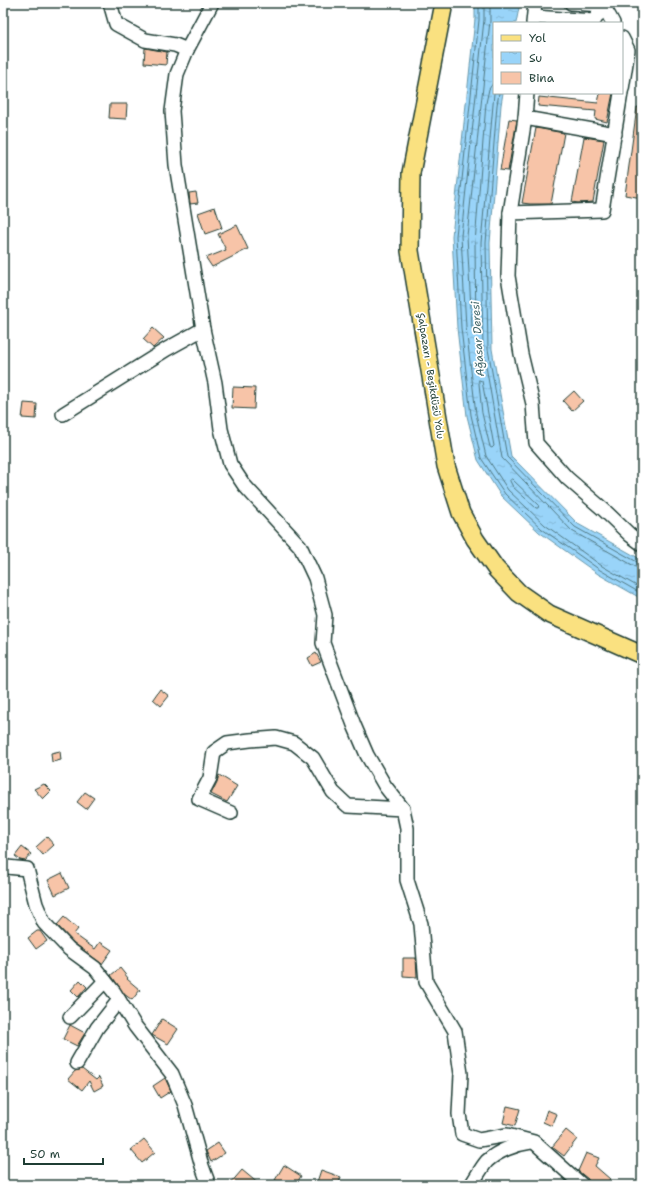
<svg xmlns="http://www.w3.org/2000/svg" width="645" height="1188" font-family="'Shantell Sans',sans-serif">
<style>
.water{fill:url(#water-ripples);stroke:#6898aa}
.lines{fill:none;stroke-linecap:round;stroke-linejoin:round}
.shore{stroke:#507983;stroke-width:1}
.building{fill:#f7c4a8;stroke:#1f3d34}
.minor-casing{stroke:#1f3d34;stroke-width:16}
.major-casing{stroke:#1f3d34;stroke-width:20}
.minor{stroke:#fff;stroke-width:13}
.major{stroke:#fae180;stroke-width:17}
.labels{text-anchor:middle;dominant-baseline:central;stroke-width:3.5;stroke-linejoin:round;paint-order:stroke}
.street-label{font-size:10px;fill:#1f3d34;stroke:#fff}
.water-label{font-size:11px;font-style:italic;fill:#3e6365;stroke:#fff}
</style>
<defs>
<pattern id="water-ripples" width="26" height="14" patternUnits="userSpaceOnUse"><rect width="26" height="14" fill="#99d4f9"/><path d="M2 4q2-2 4 0t4 0M15 11q2-2 4 0t4 0" fill="none" stroke="#83b7d6"/></pattern>
</defs>
<rect width="100%" height="100%" fill="#fff"/>
<filter id="ink" filterUnits="userSpaceOnUse"><feTurbulence type="fractalNoise" baseFrequency=".025" numOctaves="2"/><feDisplacementMap in="SourceGraphic" scale="8" xChannelSelector="R" yChannelSelector="G"/><feConvolveMatrix kernelMatrix="1 2 1 2 8 2 1 2 1" color-interpolation-filters="sRGB"/></filter>
<g filter="url(#ink)">
<polygon class="water" points="475,3 520,3 516,23 494,23 494,93 503,93 501,105 490,243 492,349 511,456 578,524 642,560 642,599 598,574 539,532 501,496 478,460 467,416 457,328 452,236 475,19"/>
<g class="lines">
<g class="shore">
<polyline points="479,3 479,20 456,236 461,328 471,415 481,458 505,494 542,529 600,570 642,594"/>
<polyline points="484,3 484,20 461,236 466,327 476,414 486,456 508,490 545,525 602,566 642,589"/>
<polyline points="490,3 490,21 467,236 472,327 473,333 474,334 476,332 475,243 486,103 489,89 494,82"/>
<polyline points="494,93 481,243 483,349 502,458 572,531 636,567 642,568"/>
<polyline points="499,93 497,105 486,243 488,349 507,457 575,527 639,563 642,563"/>
<polygon points="479,380 482,381 494,446 492,448 490,447 482,413"/>
<polygon points="512,479 539,505 538,508 536,508 513,487 510,481"/>
</g>
</g>
<g class="building">
<polygon points="145,48 167,52 166,65 144,63"/>
<polygon points="600,93 613,93 607,122 595,119 596,111 538,106 539,97 598,103"/>
<polygon points="110,104 127,104 126,119 109,118"/>
<polygon points="637,107 642,108 642,198 625,195"/>
<polygon points="509,119 517,120 508,171 500,170"/>
<polygon points="536,128 564,133 551,204 530,204 522,203"/>
<polygon points="584,137 604,140 593,202 578,203 572,202"/>
<polygon points="196,192 198,203 190,204 189,193"/>
<polygon points="215,207 222,228 205,234 198,213"/>
<polygon points="237,225 248,249 212,267 206,258 226,250 218,234"/>
<polygon points="153,328 164,338 153,348 143,339"/>
<polygon points="233,387 255,388 254,409 232,408"/>
<polygon points="574,391 583,401 572,411 563,401"/>
<polygon points="24,403 37,404 36,419 22,418"/>
<polygon points="316,653 321,662 312,666 308,658"/>
<polygon points="160,689 169,696 161,706 153,699"/>
<polygon points="60,751 61,760 52,762 51,753"/>
<polygon points="219,775 237,786 227,802 211,794 217,782"/>
<polygon points="44,784 51,791 43,799 34,789"/>
<polygon points="85,792 94,798 86,809 77,802"/>
<polygon points="47,837 54,845 43,855 36,847"/>
<polygon points="22,847 31,854 25,861 20,860 15,856"/>
<polygon points="62,873 69,888 55,895 48,880"/>
<polygon points="64,917 78,929 74,934 95,949 100,942 112,950 102,964 74,943 57,925"/>
<polygon points="37,931 40,931 47,941 36,949 28,938"/>
<polygon points="403,958 416,958 417,977 403,976"/>
<polygon points="120,968 128,978 127,979 140,990 132,1000 124,994 111,975"/>
<polygon points="80,980 87,987 78,997 71,990"/>
<polygon points="162,1019 178,1029 168,1044 152,1035"/>
<polygon points="70,1025 85,1033 77,1046 63,1039"/>
<polygon points="82,1069 96,1080 99,1077 103,1086 94,1091 89,1081 82,1090 68,1079 75,1071"/>
<polygon points="165,1078 171,1091 160,1098 153,1086"/>
<polygon points="507,1106 520,1109 515,1126 503,1123"/>
<polygon points="547,1110 557,1114 552,1126 543,1122"/>
<polygon points="566,1130 577,1139 564,1156 552,1147"/>
<polygon points="144,1139 155,1152 142,1163 131,1150"/>
<polygon points="218,1143 225,1153 211,1162 206,1151"/>
<polygon points="586,1153 599,1158 595,1166 610,1179 605,1185 590,1185 588,1179 578,1171"/>
<polygon points="284,1165 301,1176 296,1185 283,1185 275,1180"/>
<polygon points="242,1170 260,1185 229,1185"/>
<polygon points="321,1170 341,1177 338,1185 316,1185"/>
</g>
<g class="lines">
<g class="minor-casing">
<g id="minor">
<polyline points="110,3 116,24 145,40 175,45 187,50"/>
<polyline points="212,3 187,50 177,74 172,111 176,165 203,329 215,383 221,429 230,464 244,485 300,546 315,578 325,615 323,643 354,725 367,755 385,786 403,809 407,828 407,880 421,924 426,982 455,1031 461,1074 459,1114 462,1134 479,1140 507,1135 534,1142 582,1185"/>
<polyline points="571,3 603,5"/>
<polyline points="602,3 613,23"/>
<polyline points="534,17 594,21 605,3"/>
<polyline points="533,23 535,3"/>
<polyline points="622,38 628,50 622,89"/>
<polyline points="527,93 525,118 510,213 508,276 521,354 533,404 536,443 567,478 604,510 630,535 642,544"/>
<polyline points="525,118 615,134"/>
<polyline points="510,213 602,210 621,93"/>
<polyline points="63,414 167,349 203,329"/>
<polyline points="231,813 199,799 210,778 214,752 227,743 250,740 276,738 294,743 313,758 333,792 348,806 403,809"/>
<polyline points="7,867 27,869 36,904 44,923 69,949 95,968 114,992 135,1026 172,1074 185,1105 202,1166 209,1185"/>
<polyline points="70,1017 105,981"/>
<polyline points="77,1063 97,1028 119,1000"/>
<path d="M471 1185C476 1178 481 1168 487 1161 498 1151 516 1144 531 1142"/>
</g>
</g>
<g class="major-casing">
<polyline id="major" points="444,3 411,173 410,251 446,466 461,513 475,539 496,569 519,593 549,614 642,655"/>
</g>
<use href="#minor" class="minor"/>
<use href="#major" class="major"/>
</g>
</g>
<g class="labels">
<g class="street-label">
<text transform="translate(431 376) rotate(81)">Şalpazarı - Beşikdüzü Yolu</text>
</g>
<g class="water-label">
<text transform="translate(478 339) rotate(-94)">Ağasar Deresi</text>
</g>
</g>
<rect width="645" height="1188" fill="none" stroke="#fff" stroke-width="16"/>
<rect x="8" y="8" width="629" height="1172" fill="none" stroke="#1f3d34" stroke-width="1.5" filter="url(#ink)"/>
<rect x="493" y="22" width="130" height="72" fill="#ffffff" stroke="#a5b1ae"/>
<rect x="501" y="35" width="20" height="6" fill="#fae180" stroke="#a5b1ae"/>
<text x="529" y="42" font-size="12" fill="#1f3d34">Yol</text>
<rect x="501" y="52" width="20" height="12" fill="url(#water-ripples)" stroke="#a5b1ae"/>
<text x="529" y="62" font-size="12" fill="#1f3d34">Su</text>
<rect x="501" y="72" width="20" height="12" fill="#f7c4a8" stroke="#a5b1ae"/>
<text x="529" y="82" font-size="12" fill="#1f3d34">Bina</text>
<path d="M24 1158v6h79v-6" fill="none" stroke="#1f3d34" stroke-width="2"/>
<text x="30" y="1158" font-size="12" fill="#1f3d34" stroke="#ffffff" stroke-width="3" paint-order="stroke">50 m</text>
</svg>
